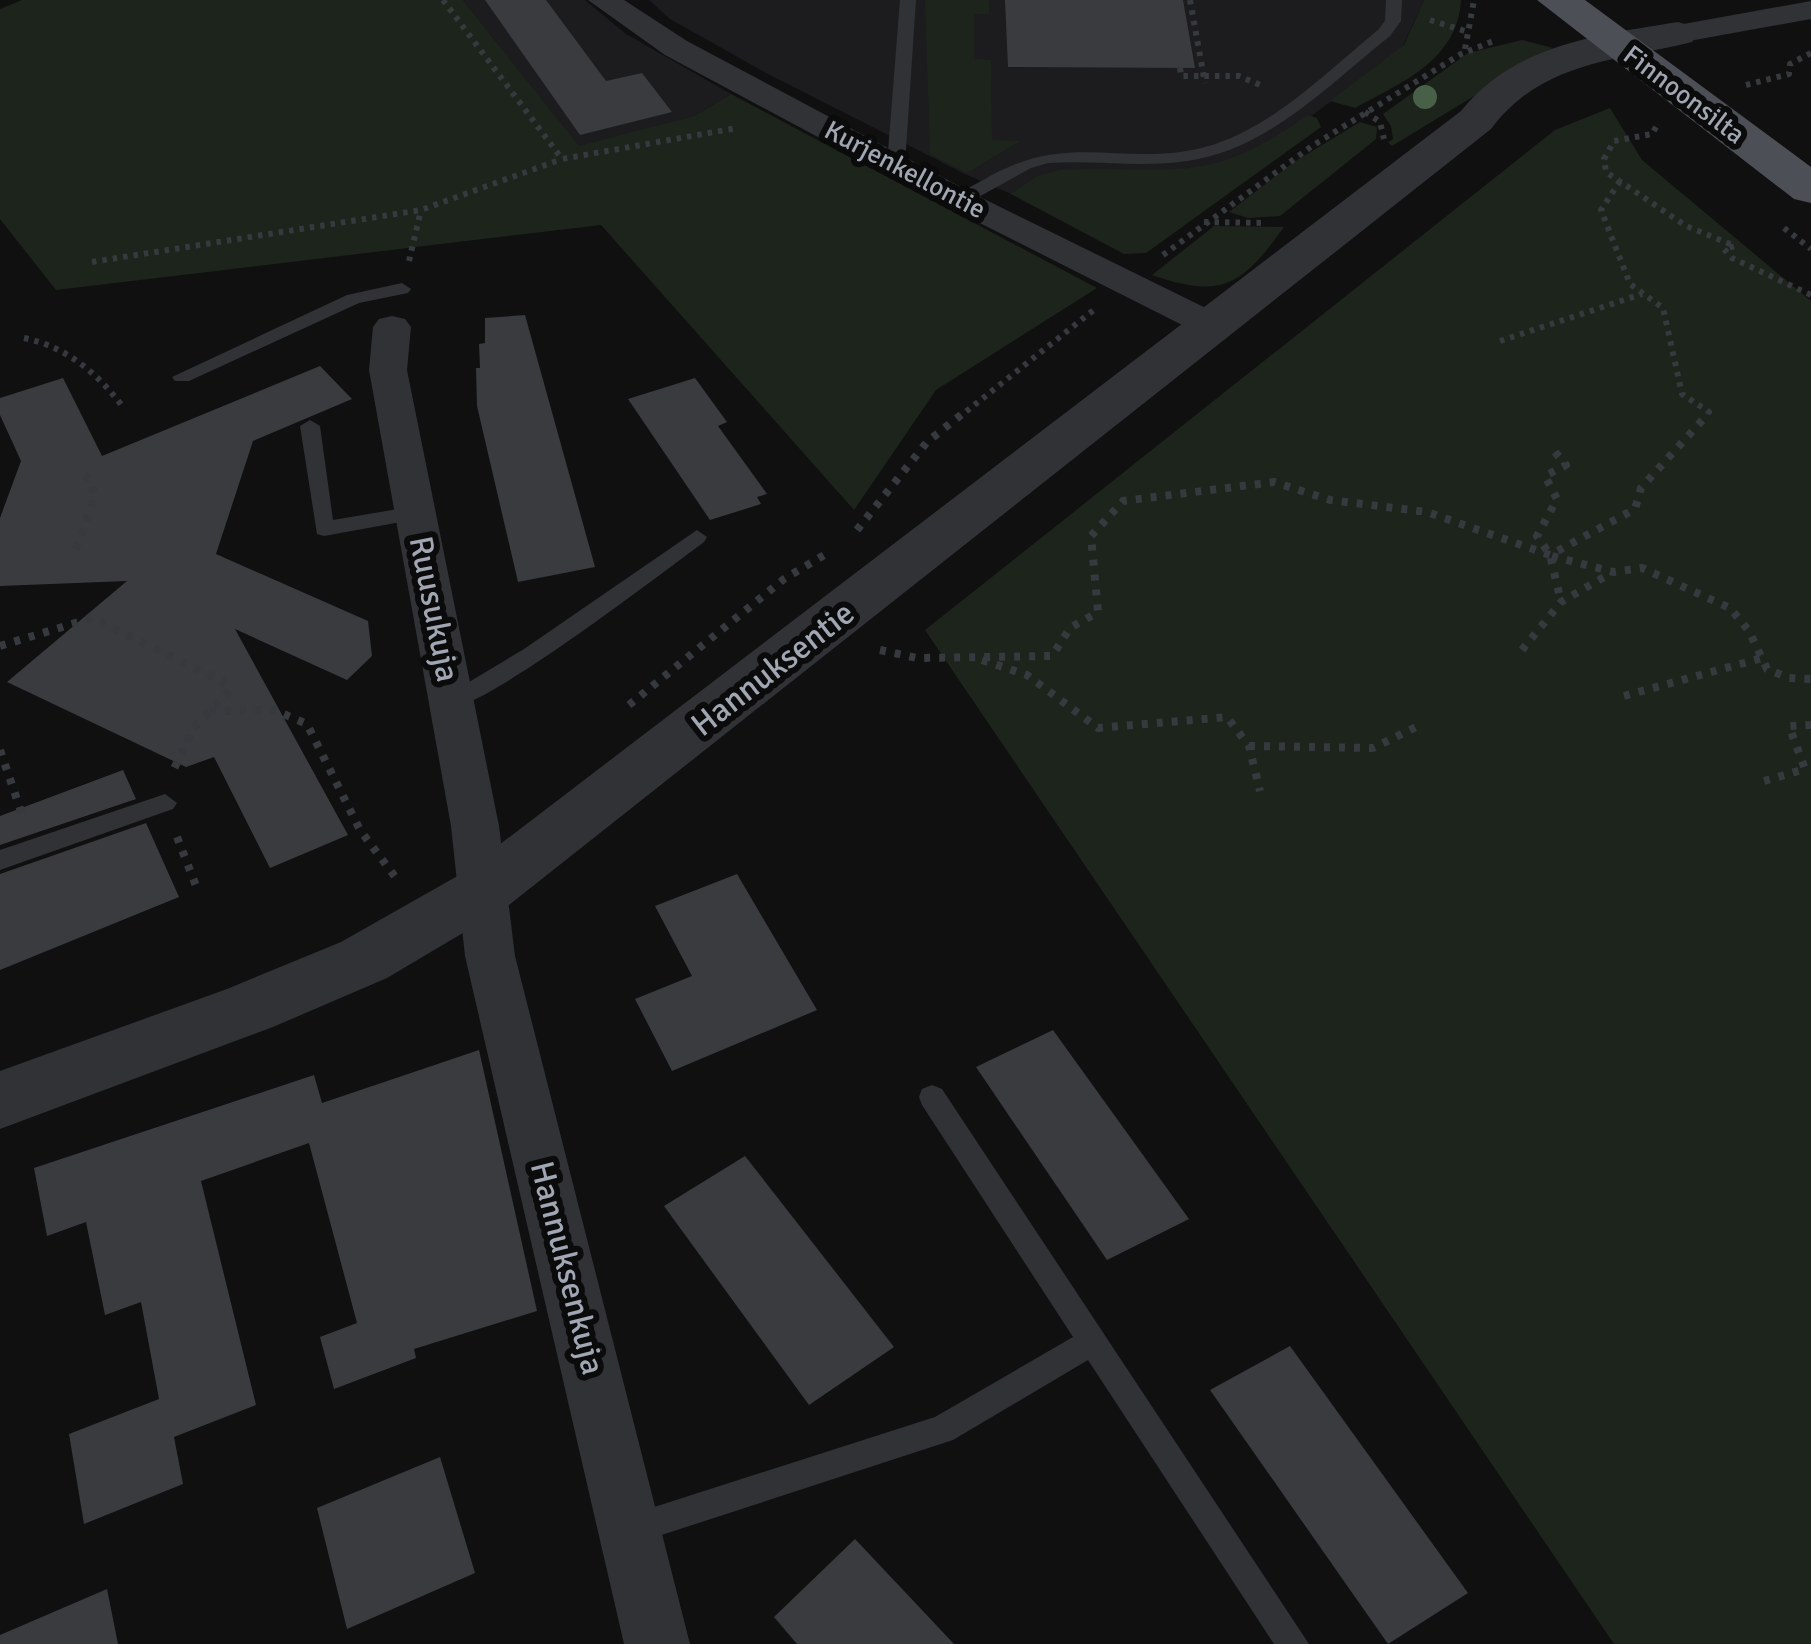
<svg xmlns="http://www.w3.org/2000/svg" width="1811" height="1644" font-family="Signika,sans-serif">
<style>
.built{fill:#1c1c1e}
.green{fill:#1c241c}
.building{fill:#3a3b3f}
.lines{fill:none;stroke-linecap:round;stroke-linejoin:round}
.path-far1{stroke:#36393d;stroke-width:6;stroke-dasharray:4.5 6;stroke-linecap:butt}
.path{stroke:#36393d;stroke-width:8;stroke-dasharray:6 9;stroke-linecap:butt}
.service{fill:#303236;fill-rule:evenodd}
.minor{fill:#303236;fill-rule:evenodd}
.tertiary{fill:#303236;fill-rule:evenodd}
.primary{fill:#4c4f56;fill-rule:evenodd}
.tree{fill:#485f48}
.labels{text-anchor:middle;dominant-baseline:central;stroke-width:12;stroke-linejoin:round;paint-order:stroke}
.far-street-label{font-size:27px;fill:#a0a7b3;stroke:#0b0b0c}
.street-label{font-size:33px;fill:#a0a7b3;stroke:#0b0b0c}
</style>
<rect width="100%" height="100%" fill="#101011"/>
<g class="built">
<polygon points="463,0 585,0 626,34 731,94 694,116 579,147"/>
<polygon points="649,0 1424,0 1401,50 1133,247 965,174 770,75 670,19"/>
</g>
<g class="green">
<polygon points="22,0 463,0 579,146 694,116 731,94 1097,288 936,390 854,510 601,225 56,290 0,219 0,9"/>
<polygon points="925,0 989,0 989,14 974,14 974,59 991,60 992,140 1020,141 967,173 930,154"/>
<path d="M1424 0H1461C1458 60 1401 83 1355 108L1330 101 1404 45Z"/>
<polygon points="1522,40 1553,48 1392,146 1388,142 1393,139 1391,126 1383,114 1468,53"/>
<polygon points="1610,108 1642,160 1811,301 1811,1644 1614,1644 925,630 1555,130"/>
<path d="M1308 115 1317 118 1321 127 1146 253 1124 254 1011 194 1037 176 1060 170C1175 165 1206 188 1308 115Z"/>
<polygon points="1360,122 1377,127 1376,139 1280,216 1248,218 1229,212 1294,162"/>
<path d="M1214 226 1284 227C1243 284 1223 300 1152 275Z"/>
</g>
<g class="building">
<polygon points="485,0 546,0 606,81 642,73 672,112 580,135"/>
<polygon points="1005,0 1183,0 1195,68 1008,67"/>
<polygon points="525,315 595,567 518,582 477,406 476,368 480,368 479,344 485,343 485,318"/>
<polygon points="320,366 352,399 253,441 216,554 368,621 372,656 347,680 235,629 348,835 270,868 214,757 186,767 7,682 127,581 0,586 0,518 21,461 0,415 0,398 63,378 102,456"/>
<polygon points="695,378 727,422 718,426 767,494 757,497 761,504 710,520 628,399"/>
<polygon points="123,770 136,799 0,845 0,816"/>
<polygon points="146,823 179,897 0,970 0,874"/>
<polygon points="737,874 817,1010 672,1071 635,999 692,976 655,906"/>
<polygon points="1053,1030 1189,1219 1107,1260 976,1067"/>
<polygon points="479,1050 537,1311 414,1349 416,1358 334,1389 320,1337 357,1323 309,1143 201,1181 256,1405 174,1437 183,1484 84,1524 69,1434 159,1399 141,1302 105,1315 86,1222 47,1236 34,1168 314,1075 322,1103"/>
<polygon points="745,1156 894,1347 809,1405 664,1206"/>
<polygon points="1290,1346 1468,1593 1388,1644 1210,1390"/>
<polygon points="440,1457 475,1573 347,1629 317,1508"/>
<polygon points="855,1539 954,1644 797,1644 774,1617"/>
<polygon points="107,1589 118,1644 0,1644 0,1635"/>
</g>
<g class="lines">
<g class="path-far1">
<polyline points="443,0 562,159 737,128"/>
<polyline points="1190,0 1205,83"/>
<polyline points="1430,20 1468,32"/>
<polyline points="1465,49 1474,0"/>
<polyline points="1180,68 1181,76 1239,76 1265,87"/>
<polyline points="1746,85 1789,74 1790,64 1811,53"/>
<polyline points="1365,112 1380,122 1384,139"/>
<polyline points="1656,127 1652,134 1614,141 1604,159 1606,172 1686,226 1735,246 1724,249 1732,258 1811,295"/>
<polyline points="1620,181 1601,210 1630,284 1663,308 1682,394 1709,412 1704,418"/>
<polyline points="1204,222 1267,223"/>
<polyline points="1784,228 1811,249"/>
<polyline points="1163,255 1312,146 1461,54 1496,40"/>
<polyline points="409,261 421,210"/>
<polyline points="92,262 421,210 562,159"/>
<path d="M24 338C67 347 97 373 123 407"/>
<polyline points="1500,341 1642,294"/>
<polyline points="958,418 1095,309"/>
</g>
<g class="path">
<polyline points="1555,452 1566,465 1545,476 1557,499 1537,536 1550,555 1561,602"/>
<polyline points="857,530 927,442 961,415"/>
<polyline points="76,549 95,497 90,479 77,472"/>
<polyline points="1552,556 1613,572 1642,568 1730,608 1749,631 1767,669 1789,678 1811,679"/>
<polyline points="0,646 92,618 222,681 231,689 193,728 173,771"/>
<polyline points="880,650 917,658 1052,656 1070,628 1098,612 1091,536 1123,501 1274,482 1330,500 1427,512 1550,555 1635,509 1641,488 1707,415"/>
<polyline points="1522,650 1561,602 1611,573"/>
<polyline points="982,660 1027,675 1098,728 1227,717 1249,746 1260,791"/>
<polyline points="1624,696 1762,658"/>
<polyline points="629,705 784,579 831,551"/>
<polyline points="210,711 274,710 307,724 360,830 399,882"/>
<polyline points="1249,746 1373,748 1416,727"/>
<polyline points="0,750 23,817"/>
<polyline points="1764,781 1805,769 1789,726 1811,725"/>
<polyline points="177,837 198,891"/>
</g>
<g class="service">
<polygon points="900,0 916,0 905,164 896,169 887,164"/>
<path d="M1386 0H1402L1401 21 1390 36C1328 85 1268 150 1187 161 1141 168 1094 160 1048 163L1031 168 966 204 951 200C962 190 977 184 990 176 1071 131 1126 168 1205 147 1272 129 1326 72 1378 30L1385 21Z"/>
<polygon points="402,283 411,289 408,293 359,303 189,381 175,381 172,377 347,295"/>
<polygon points="310,420 320,426 333,520 416,506 426,513 423,518 324,536 317,534 300,426"/>
<path d="M697 530 707 537 704 542C667 569 477 716 444 709L441 703 444 697 524 649Z"/>
<polygon points="165,794 177,803 173,809 0,870 0,850"/>
<polygon points="932,1085 942,1089 1309,1644 1274,1644 1088,1360 953,1440 631,1545 620,1540 615,1529 620,1518 935,1417 1073,1337 922,1105 919,1097 922,1089"/>
</g>
<g class="minor">
<polygon points="588,0 624,0 687,41 972,193 1228,319 1234,327 1228,335 1202,335 948,207 665,55"/>
<polygon points="1811,1 1811,19 1678,43 1662,34 1678,25"/>
<polygon points="392,316 405,319 411,327 407,370 499,826 515,956 690,1644 624,1644 465,956 451,826 369,370 373,327 379,319"/>
</g>
<path class="tertiary" d="M1678 22 1692 26 1698 34 1692 42C1616 61 1542 61 1491 129L505 908 387 978 273 1027 0 1129V1071L227 989 341 942 461 874 1461 111C1514 44 1599 35 1678 22Z"/>
<polygon class="primary" points="1537,0 1585,0 1811,167 1811,203 1794,199"/>
</g>
<circle class="tree" cx="1425" cy="97" r="12"/>
<g class="labels">
<g class="far-street-label">
<text transform="translate(1684 95) rotate(37)">Finnoonsilta</text>
<text transform="translate(905 170) rotate(28)">Kurjenkellontie</text>
</g>
<g class="street-label">
<text transform="translate(434 609) rotate(79)">Ruusukuja</text>
<text transform="translate(773 669) rotate(-38)">Hannuksentie</text>
<text transform="translate(567 1268) rotate(76)">Hannuksenkuja</text>
</g>
</g>
</svg>
